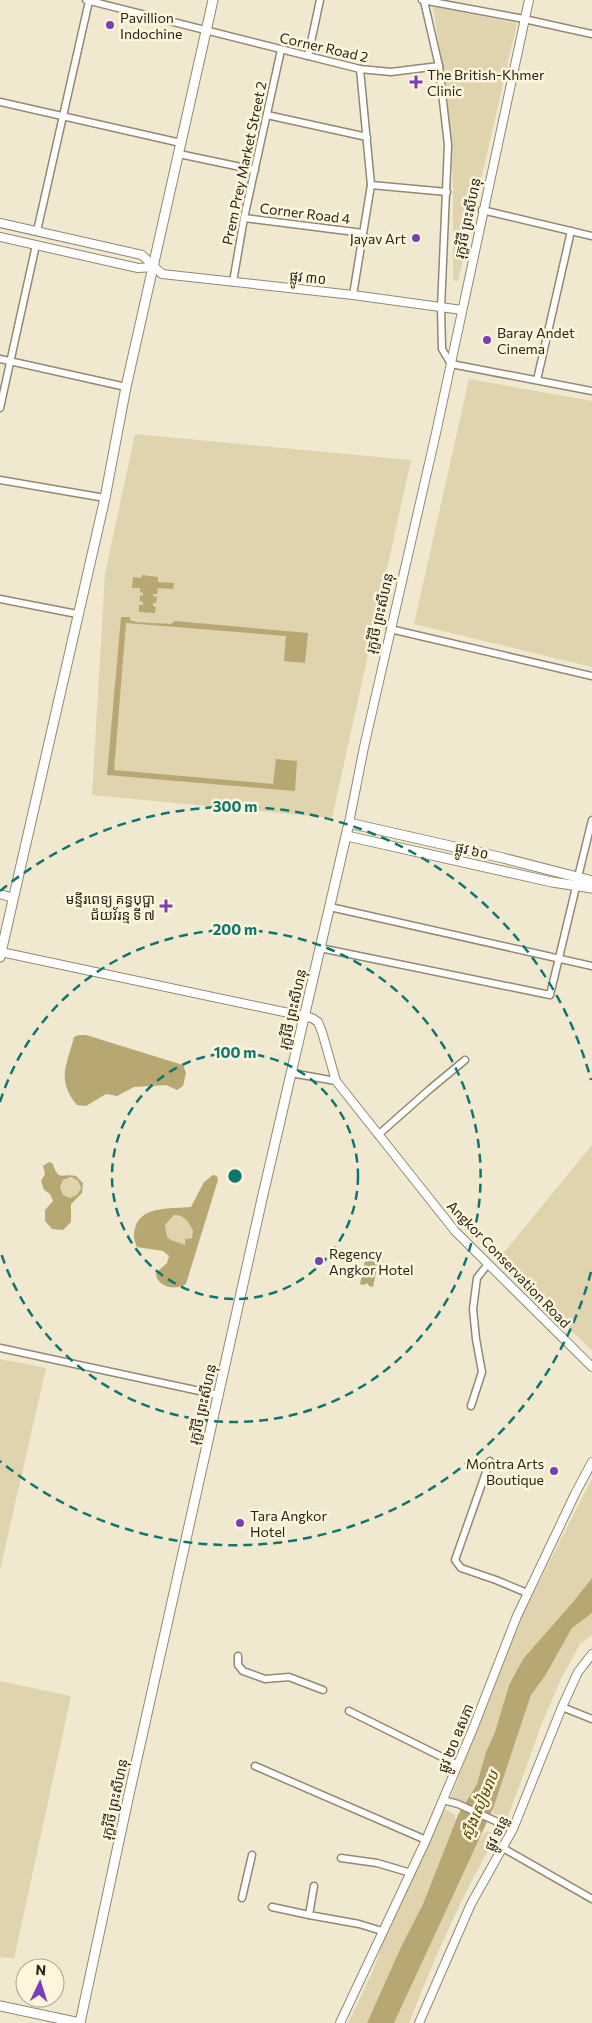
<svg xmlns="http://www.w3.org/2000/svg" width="592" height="2023" font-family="Commissioner,'Noto Sans Khmer',sans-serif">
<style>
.green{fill:#dfd4ae}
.water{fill:#b6a773;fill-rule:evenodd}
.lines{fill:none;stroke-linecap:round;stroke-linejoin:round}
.minor-casing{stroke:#908973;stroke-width:9}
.tertiary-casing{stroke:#908973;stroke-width:10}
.secondary-casing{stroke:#908973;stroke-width:11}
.minor{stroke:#fff;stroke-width:6}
.tertiary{stroke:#fff;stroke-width:8}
.secondary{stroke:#fff;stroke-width:9}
.ring{fill:none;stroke:#0f766e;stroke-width:2.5;stroke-dasharray:9 6}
.poi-dot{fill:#793fb5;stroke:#fdf6dd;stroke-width:2}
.labels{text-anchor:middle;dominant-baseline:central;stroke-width:5;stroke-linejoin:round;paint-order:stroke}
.poi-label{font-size:14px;fill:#27241b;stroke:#fdf6dd;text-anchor:start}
.street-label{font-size:14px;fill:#27241b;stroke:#fdf6dd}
.water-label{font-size:15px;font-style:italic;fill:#584804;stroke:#fdf6dd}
.centre{fill:#0f766e;stroke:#fdf6dd;stroke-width:2.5}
.ring-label{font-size:15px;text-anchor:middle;font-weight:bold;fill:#0f766e;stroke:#fdf6dd;stroke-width:5;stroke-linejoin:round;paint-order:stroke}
</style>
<rect width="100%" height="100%" fill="#f0e9d0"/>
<g class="green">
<polygon points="433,7 517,23 458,281 453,280 453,188 447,95"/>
<polygon points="469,379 592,401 592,667 414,624"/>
<polygon points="135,434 411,460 332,818 92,795 105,574"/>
<polygon points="592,1145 592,1351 552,1311 496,1262"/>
<circle cx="70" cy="1188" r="10"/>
<path d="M174 1215C185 1215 195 1225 193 1237L188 1238 185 1245 171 1240 167 1237 165 1225Z"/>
<polygon points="0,1359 46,1368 0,1570"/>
<polygon points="592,1478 592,1578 573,1602 523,1659 509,1685 495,1732 486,1752 477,1784 465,1803 462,1804 450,1799 523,1614"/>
<polygon points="592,1613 592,1635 580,1644 561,1679 542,1723 508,1817 494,1814 493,1809 531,1695 545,1676 572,1628"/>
<polygon points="0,1681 71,1696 14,1959 0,1957"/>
<polygon points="444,1808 455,1815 456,1821 423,1904 401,1947 367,2023 348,2023 373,1971 382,1944"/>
<path d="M487 1831 497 1835C462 1894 434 1959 409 2023H394L478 1841Z"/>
</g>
<g class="water">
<polygon points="142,575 158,577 158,582 174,583 173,589 158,588 157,594 153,594 153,596 157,597 156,603 153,603 153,606 156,607 155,613 139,612 139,605 143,605 143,602 140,601 140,595 143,596 143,593 140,592 140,588 132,588 133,577 141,578"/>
<polygon points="121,617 130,617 130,620 136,622 171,624 175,621 308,633 305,663 284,661 286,636 126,623 114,770 273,784 276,759 297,761 295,791 107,775"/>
<path d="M79 1035H86L183 1065 186 1073 183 1086 177 1090 166 1085 134 1087 117 1096 106 1094 86 1106 77 1105C56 1080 67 1065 74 1037Z"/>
<path d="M49 1162 53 1164C58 1182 63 1173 76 1176L83 1183 82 1193 71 1204V1222L63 1230 52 1229 45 1221V1210L53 1201 50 1194 44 1190 41 1181 45 1174 43 1166ZM71 1177 78 1181 81 1188 77 1195 70 1198 63 1195 60 1187 63 1180Z"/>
<path d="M213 1175 217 1176 218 1180 186 1284C176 1291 156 1287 156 1273L167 1263 169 1256 163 1251 137 1247C134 1241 133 1235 135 1228 141 1205 173 1209 191 1207L204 1182ZM174 1215C185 1215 189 1222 193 1231L192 1238 185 1239V1245L171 1240 167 1237 165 1225Z"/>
<polygon points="366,1256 379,1258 373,1287 369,1286 367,1283 364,1285 360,1284"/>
<polygon points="592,1578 592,1613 572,1628 545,1676 531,1695 493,1809 394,2023 367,2023 401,1947 423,1904 458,1815 477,1784 486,1752 495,1732 509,1685 523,1659 573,1602"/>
</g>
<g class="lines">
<g class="minor-casing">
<g id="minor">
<polyline points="86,0 360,69 391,72 439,66"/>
<polyline points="422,0 524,19 592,34"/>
<polyline points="424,1 439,66 448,145 441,308 442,349 451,364 592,391"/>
<polyline points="308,56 320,0"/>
<polyline points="0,102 181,143"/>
<polyline points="267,115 367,137"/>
<polyline points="179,154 255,170"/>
<polyline points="371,185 447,192"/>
<polyline points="482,210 592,236"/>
<polyline points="244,218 363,233"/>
<polyline points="37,231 89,1"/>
<polyline points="233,282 244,218 281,50"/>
<polyline points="353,295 371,185 360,69"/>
<polyline points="0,359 126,387"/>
<polyline points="537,380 571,231"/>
<polyline points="0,408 36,245"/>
<polyline points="0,480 105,498"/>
<polyline points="0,599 77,614"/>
<polyline points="390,629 592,676"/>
<polyline points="578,877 592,820"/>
<polyline points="330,907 592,966"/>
<polyline points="320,948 550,995 576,887"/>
<polyline points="291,1073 336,1081"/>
<polyline points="378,1135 430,1089 465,1060"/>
<polyline points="0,1348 218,1395"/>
<polyline points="471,1406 482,1372 476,1339 473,1309 477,1278 488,1264"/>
<polyline points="490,1461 455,1560 461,1568 496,1580 527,1593"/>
<polyline points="238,1656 238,1665 243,1671 265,1679 289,1677 323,1690"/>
<polyline points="562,1707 592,1719"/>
<polyline points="349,1711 458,1765"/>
<polyline points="255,1766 426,1840"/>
<polyline points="443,1800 458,1804 513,1829"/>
<polyline points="503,1848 592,1899"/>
<polyline points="341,1858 377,1863 411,1873"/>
<polyline points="314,1886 309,1915 359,1924 382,1931"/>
<polyline points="242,1898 252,1855"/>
<polyline points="272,1907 309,1915"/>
</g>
</g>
<g class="tertiary-casing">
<g id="tertiary">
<polyline points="0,223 142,255 162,274 353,295 462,310"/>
<polyline points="0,237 138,268 154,267"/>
<polyline points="349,823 364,747 436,433 529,0"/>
<polyline points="0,894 13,898"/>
<polyline points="1,952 312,1018 318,1022 322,1032 336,1081 455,1231 592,1367"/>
<polyline points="340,2023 426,1840 472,1731 517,1616 575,1494 592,1462"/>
<polyline points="419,2023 471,1904 513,1829 562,1707 578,1672 592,1654"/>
</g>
</g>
<g class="secondary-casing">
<g id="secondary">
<polyline points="347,836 552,882 592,888"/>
<polyline points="0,957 105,498 126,387 213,0"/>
<polyline points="0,2006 80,2023"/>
<polyline points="80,2023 128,1799 262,1199 349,823 503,858 592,881"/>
</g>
</g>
<use href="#minor" class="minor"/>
<use href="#tertiary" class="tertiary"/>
<use href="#secondary" class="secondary"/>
</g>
<g class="ring">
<circle cx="235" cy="1176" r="123"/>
<path d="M0 1102A246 246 0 1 1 0 1250"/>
<path d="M591 1272A369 369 0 0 1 0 1461M0 891A369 369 0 0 1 591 1080"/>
</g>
<g class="poi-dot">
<circle cx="110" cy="25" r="5"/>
<path d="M413.5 74.5h5v5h5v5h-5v5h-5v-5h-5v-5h5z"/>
<circle cx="416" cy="238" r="5"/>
<circle cx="487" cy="340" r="5"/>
<path d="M163.5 898.5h5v5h5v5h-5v5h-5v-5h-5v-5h5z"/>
<circle cx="319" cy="1261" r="5"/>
<circle cx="554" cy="1471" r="5"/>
<circle cx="240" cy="1523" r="5"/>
</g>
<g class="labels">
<g class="poi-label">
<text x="120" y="17">Pavillion<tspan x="120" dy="16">Indochine</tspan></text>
<text x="427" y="74">The British-Khmer<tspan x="427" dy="16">Clinic</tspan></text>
<text x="406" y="238" text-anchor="end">Jayav Art</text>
<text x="497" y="332">Baray Andet<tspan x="497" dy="16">Cinema</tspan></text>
<text x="155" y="898" text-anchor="end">មន្ទីរពេទ្យ គន្ធបុប្ផា<tspan x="155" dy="16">ជ័យវ័រន្ម ទី ៧</tspan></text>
<text x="329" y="1253">Regency<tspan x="329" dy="16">Angkor Hotel</tspan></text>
<text x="544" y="1463" text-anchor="end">Montra Arts<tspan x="544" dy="16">Boutique</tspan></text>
<text x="250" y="1515">Tara Angkor<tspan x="250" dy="16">Hotel</tspan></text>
</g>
<g class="street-label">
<text transform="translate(324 47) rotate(13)">Corner Road 2</text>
<text transform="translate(244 163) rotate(-78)">Prem Prey Market Street 2</text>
<text transform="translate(305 213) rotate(7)">Corner Road 4</text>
<text transform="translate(467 218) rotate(-78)">រុក្ខវិថី ព្រះសីហនុ</text>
<text transform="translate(308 277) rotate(6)">ផ្លូវ ៣០</text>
<text transform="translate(379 613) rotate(-77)">រុក្ខវិថី ព្រះសីហនុ</text>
<text transform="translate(472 850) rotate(13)">ផ្លូវ ៦០</text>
<text transform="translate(292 1009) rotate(-77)">រុក្ខវិថី ព្រះសីហនុ</text>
<text transform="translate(509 1264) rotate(46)">Angkor Conservation Road</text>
<text transform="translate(202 1404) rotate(-77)">រុក្ខវិថី ព្រះសីហនុ</text>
<text transform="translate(455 1738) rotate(-68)">ផ្លូវ ២០ ឧសភា</text>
<text transform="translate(114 1799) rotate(-78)">រុក្ខវិថី ព្រះសីហនុ</text>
<text transform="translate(496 1833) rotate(-63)">ផ្លូវ ទន្លេ</text>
</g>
<g class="water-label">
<text transform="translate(479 1805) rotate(-67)">ស្ទឹងសៀមរាប</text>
</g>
</g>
<circle cx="235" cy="1176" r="8" class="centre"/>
<g class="ring-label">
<text x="235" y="812">300 m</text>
<text x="235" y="935">200 m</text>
<text x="235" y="1058">100 m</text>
</g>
<g transform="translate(40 1983) rotate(4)"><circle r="24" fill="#fdf6dd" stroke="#a7a28f"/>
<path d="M0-4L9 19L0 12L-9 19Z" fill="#793fb5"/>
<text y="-8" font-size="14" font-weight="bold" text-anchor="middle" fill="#27241b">N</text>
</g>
</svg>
